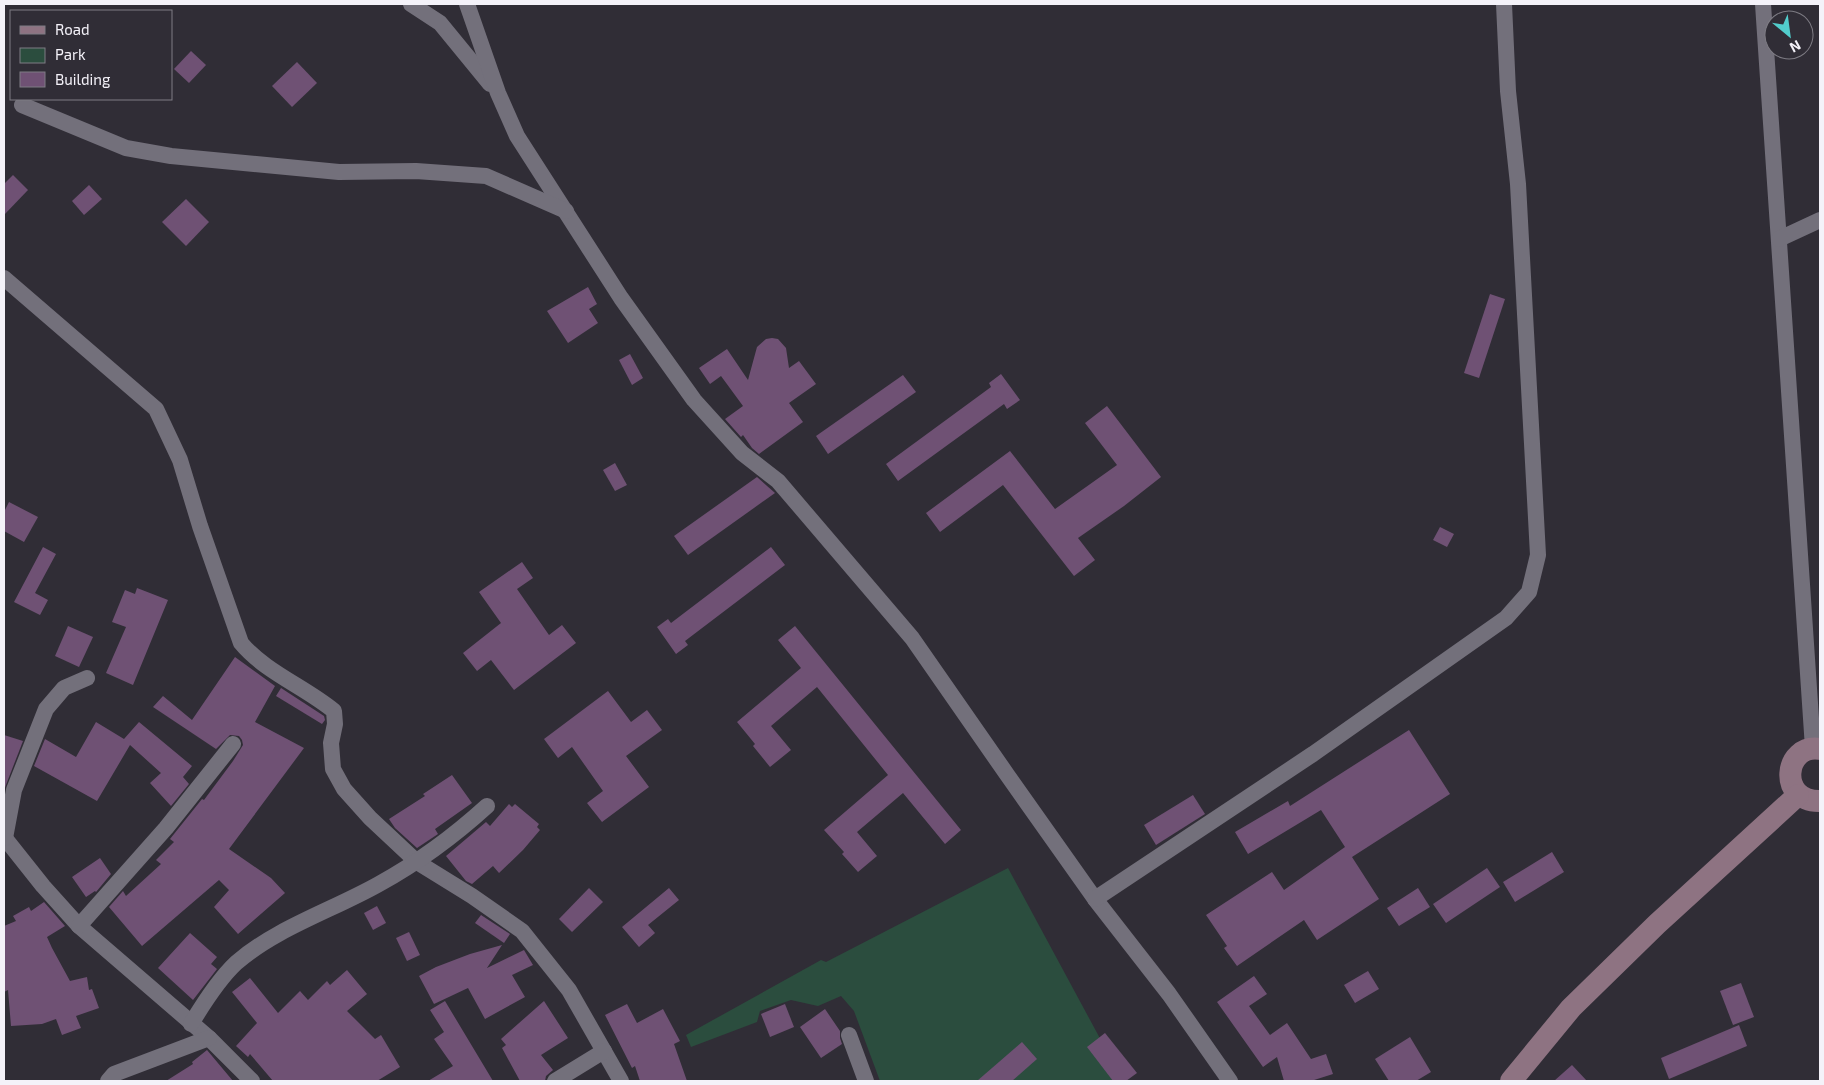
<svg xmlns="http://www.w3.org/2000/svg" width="1824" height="1085" font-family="'Exo 2',sans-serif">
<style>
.green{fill:#2b4d3e}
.building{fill:#6f5174}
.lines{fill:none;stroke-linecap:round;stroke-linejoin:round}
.street{stroke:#73707b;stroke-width:16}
.secondary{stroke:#8e7382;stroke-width:22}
</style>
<rect width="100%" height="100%" fill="#302d36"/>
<polygon class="green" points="1008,868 1123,1081 880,1081 854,1011 841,996 818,1006 791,1000 760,1011 757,1022 691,1047 686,1035 821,960 826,962"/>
<g class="building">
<polygon points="191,51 206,65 189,83 174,69"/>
<polygon points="297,62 317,83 292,107 272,86"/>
<polygon points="13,175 28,190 4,215 4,184"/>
<polygon points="89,185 102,199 84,215 72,201"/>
<polygon points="186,199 209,222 186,246 162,222"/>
<polygon points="588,287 597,304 589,309 598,323 568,343 547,311"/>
<polygon points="1490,294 1505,299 1479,378 1464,373"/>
<polygon points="772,338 778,339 786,348 789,368 799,361 816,384 789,403 803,422 759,454 752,448 743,435 741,437 725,419 743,406 721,376 710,384 699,368 727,349 748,380 757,347 766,339"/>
<polygon points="630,354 643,378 632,385 619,360"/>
<polygon points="1001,374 1020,400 1007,409 1004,404 898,481 886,464 991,387 989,383"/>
<polygon points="903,375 916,392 828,454 816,436"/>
<polygon points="1107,406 1161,477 1124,506 1078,538 1095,560 1074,576 1003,485 940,532 926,513 1010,451 1055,509 1117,465 1085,423"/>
<polygon points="615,463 627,485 615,491 603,470"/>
<polygon points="757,477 775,493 688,555 674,536"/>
<polygon points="9,502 38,517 24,542 4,531 4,512"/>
<polygon points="1440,527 1454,534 1447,547 1433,540"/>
<polygon points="43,547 56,554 35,593 48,600 40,615 14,602"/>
<polygon points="771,547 785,565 685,641 688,645 676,654 657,627 668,619 671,623"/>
<polygon points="522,562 533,578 517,589 549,635 562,625 576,643 514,690 491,660 477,671 463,653 501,623 479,592"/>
<polygon points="137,588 168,600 133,685 106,673 126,627 112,622 125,590 135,594"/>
<polygon points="68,626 93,637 79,667 55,656"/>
<polygon points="795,626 961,830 945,844 903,793 857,832 877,856 858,872 842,854 844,852 824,830 888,775 817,687 771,726 791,750 770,767 753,746 755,744 737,722 801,668 778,640"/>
<polygon points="235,657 275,686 255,722 304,748 229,849 271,878 285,893 238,934 214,907 229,890 219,880 142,946 109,907 123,891 126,896 161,864 156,860 174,842 170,839 202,799 204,800 233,761 243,745 242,740 239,736 230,735 216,749 153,707 163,696 192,720"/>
<polygon points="281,688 324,716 325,720 322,724 276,696"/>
<polygon points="608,691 631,722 647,710 662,730 626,756 649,787 602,822 587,803 603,791 572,747 558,758 544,739"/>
<polygon points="96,722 124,739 139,722 192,766 183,777 189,784 171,806 150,783 161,773 130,745 97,801 34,766 45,739 76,757"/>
<polygon points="1409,730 1450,794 1352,857 1379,899 1317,940 1304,920 1237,966 1224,948 1227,946 1206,915 1272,872 1284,890 1345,847 1321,810 1248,854 1235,832 1288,801 1290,806"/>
<polygon points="4,735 23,741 4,790"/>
<polygon points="452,775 472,803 435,829 438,834 417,848 395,828 389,819 425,796 423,794"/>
<polygon points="1193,795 1205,814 1156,845 1144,825"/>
<polygon points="509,804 512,807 515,804 539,824 537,827 540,830 523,850 499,873 493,866 472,884 466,881 446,856 486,822 490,826"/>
<polygon points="1552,852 1564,872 1515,902 1503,882"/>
<polygon points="100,858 111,874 96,892 95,891 86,897 72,877"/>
<polygon points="1487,868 1500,887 1446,923 1433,904"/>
<polygon points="589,888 603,902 572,932 559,919"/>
<polygon points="669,888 679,900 648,925 655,933 639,947 622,927"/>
<polygon points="1418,888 1430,907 1399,926 1387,908"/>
<polygon points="44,902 65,926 47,937 52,948 70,981 87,977 89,990 92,989 99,1008 76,1016 81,1028 62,1035 56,1019 42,1024 11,1026 8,990 4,992 4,926 16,921 13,916 29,907 31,911"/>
<polygon points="377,906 386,923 373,930 364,913"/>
<polygon points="481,915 510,934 504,943 475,923"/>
<polygon points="409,932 420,955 407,961 396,938"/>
<polygon points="190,933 217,957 211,964 217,969 193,1000 158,968"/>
<polygon points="502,945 487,968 524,950 533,965 512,975 525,997 485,1019 468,988 434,1004 419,976 436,967 470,954"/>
<polygon points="347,970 367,994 347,1011 375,1039 381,1035 400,1067 377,1081 273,1081 250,1054 248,1057 236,1046 257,1023 232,992 250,978 278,1013 300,991 308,1000 327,981 330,985"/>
<polygon points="1368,971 1379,989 1355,1003 1344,985"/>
<polygon points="1254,976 1267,994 1249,1006 1270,1035 1287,1023 1311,1059 1326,1054 1333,1074 1311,1081 1284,1081 1277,1057 1263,1067 1217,1002"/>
<polygon points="1741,983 1754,1017 1733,1025 1720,991"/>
<polygon points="445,1001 493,1081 428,1081 453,1066 434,1039 444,1032 430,1010"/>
<polygon points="544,1001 568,1038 541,1055 553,1070 546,1076 545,1081 520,1081 502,1048 506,1045 501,1039"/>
<polygon points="627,1004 637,1023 663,1009 680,1041 674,1044 687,1081 640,1081 635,1066 632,1068 605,1015"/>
<polygon points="785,1004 794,1027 770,1037 761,1014"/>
<polygon points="825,1009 840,1031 840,1038 842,1044 821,1058 800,1027"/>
<polygon points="1739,1025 1747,1046 1669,1079 1661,1058"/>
<polygon points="1105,1033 1137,1073 1126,1081 1113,1081 1087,1047"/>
<polygon points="1410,1037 1431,1072 1416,1081 1389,1081 1375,1059"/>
<polygon points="1022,1042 1037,1059 1012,1081 977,1081"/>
<polygon points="207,1050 233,1081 166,1081 193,1064 192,1062"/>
<polygon points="1572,1065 1587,1081 1554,1081"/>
</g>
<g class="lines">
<g class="street">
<polyline points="411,4 440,23 490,84"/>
<polyline points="467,4 498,93 517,136 621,298 694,400 742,453 778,481 912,638 1008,776 1095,899 1169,994 1230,1081"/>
<polyline points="1763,4 1813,748"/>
<polyline points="22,105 126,148 171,156 339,172 416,171 486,176 566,211"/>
<polyline points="1779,239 1820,220"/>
<path d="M4 278 156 409 180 460 200 526 241 643C265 672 305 687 334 711L335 724 331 743 333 769 344 789 370 818 417 862 472 896 522 931 569 990 621 1081"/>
<polyline points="4,837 43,886 79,926 209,1038 252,1081"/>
<polyline points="5,838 14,790 46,709 64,688 87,678"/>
<polyline points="1095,899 1313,754 1506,618 1529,592 1538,555 1518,184 1508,91 1504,4"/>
<polyline points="79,926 166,828 233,744"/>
<path d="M191 1024C203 1004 219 979 236 963 276 928 333 910 379 884 419 862 454 836 487 806"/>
<polyline points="849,1035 866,1081"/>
<polyline points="108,1081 114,1074 209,1038"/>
<polyline points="555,1081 604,1051"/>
</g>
<g class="secondary">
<path d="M1820 749C1784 743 1777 802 1820 801"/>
<polyline points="1511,1081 1571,1008 1657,924 1798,795"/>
</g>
</g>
<rect width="1824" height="1085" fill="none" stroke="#f4f2f9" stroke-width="10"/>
<rect x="10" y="10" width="162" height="90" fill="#302d36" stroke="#7e7c84"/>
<rect x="20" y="26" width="25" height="8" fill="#8e7382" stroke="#7e7c84"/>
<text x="55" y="35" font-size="15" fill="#f4f2f9">Road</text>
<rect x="20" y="48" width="25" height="15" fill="#2b4d3e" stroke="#7e7c84"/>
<text x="55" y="60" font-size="15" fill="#f4f2f9">Park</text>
<rect x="20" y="72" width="25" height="15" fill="#6f5174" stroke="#7e7c84"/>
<text x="55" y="85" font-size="15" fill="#f4f2f9">Building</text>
<g transform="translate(1789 35) rotate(151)"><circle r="24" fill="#302d36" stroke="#7e7c84"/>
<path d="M0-4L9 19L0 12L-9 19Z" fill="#52cdcc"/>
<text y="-8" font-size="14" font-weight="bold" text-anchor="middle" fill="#f4f2f9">N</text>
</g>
</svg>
